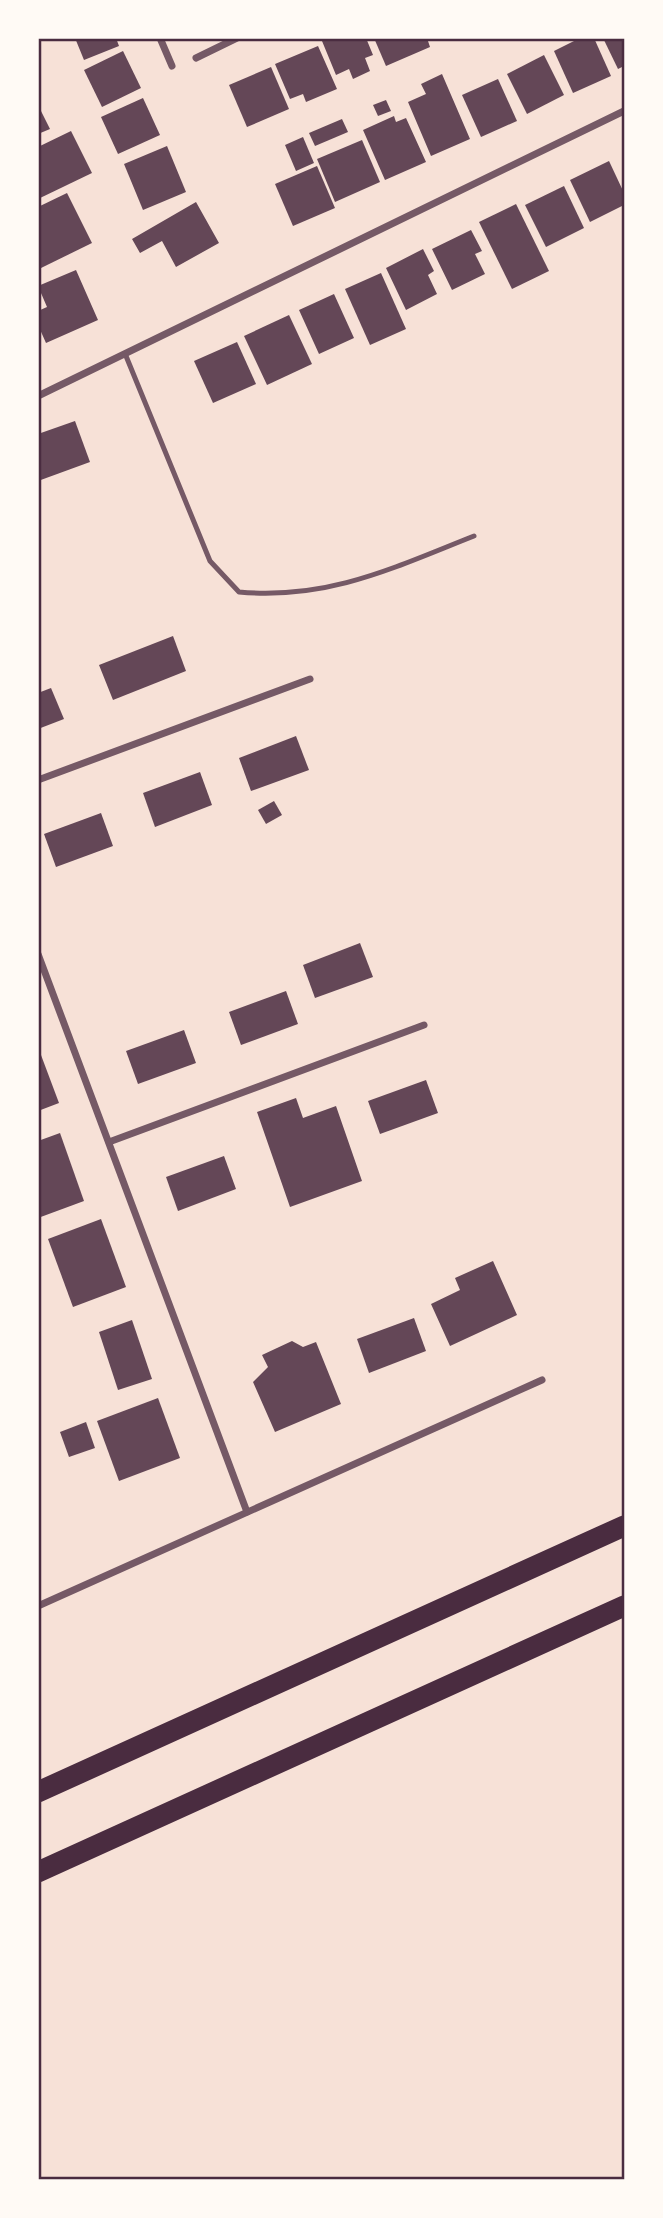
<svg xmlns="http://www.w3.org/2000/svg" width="663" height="2218" font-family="'PT Serif',serif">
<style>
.building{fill:#644757}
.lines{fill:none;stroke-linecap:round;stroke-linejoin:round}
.service{stroke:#755966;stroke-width:5}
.minor{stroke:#755966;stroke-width:7}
.motorway{stroke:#4a2c40;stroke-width:21}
.neatline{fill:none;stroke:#4a2c40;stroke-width:2.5}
</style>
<rect width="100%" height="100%" fill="#f7e1d7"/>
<g class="building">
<polygon points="75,38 116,38 119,46 84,60"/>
<polygon points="328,38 366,38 373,55 365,58 370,71 353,79 349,69 336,75 322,41"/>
<polygon points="374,38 427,38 430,47 386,66"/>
<polygon points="580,38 594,38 611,76 573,93 554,51"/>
<polygon points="603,38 624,38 624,66 618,69"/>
<polygon points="318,46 337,89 306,102 303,94 290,99 275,64"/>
<polygon points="123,51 141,88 102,107 84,70"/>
<polygon points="544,55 564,95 527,114 507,74"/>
<polygon points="271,67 289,109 247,127 229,85"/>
<polygon points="442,74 470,139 431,156 408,102 426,94 421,84"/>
<polygon points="498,79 517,121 481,137 462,95"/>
<polygon points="143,98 160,135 118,154 101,117"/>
<polygon points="386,100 391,111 378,116 373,105"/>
<polygon points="38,105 50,129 38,134"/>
<polygon points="394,116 396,122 406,118 426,162 385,180 363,130"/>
<polygon points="342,119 348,132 315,146 309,133"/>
<polygon points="71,131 92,173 38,199 38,147"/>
<polygon points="303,137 314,163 296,171 285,145"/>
<polygon points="362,140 380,182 335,202 317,159"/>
<polygon points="167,146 186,192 143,210 124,164"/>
<polygon points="609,161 624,193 624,205 590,222 570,180"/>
<polygon points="317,166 335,208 293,226 275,184"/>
<polygon points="564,186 584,228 546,247 525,205"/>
<polygon points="67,193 92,243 39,269 38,207"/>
<polygon points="196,202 219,243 176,267 162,241 140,253 132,239"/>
<polygon points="516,204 549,271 512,289 479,222"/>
<polygon points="471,230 482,251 475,254 485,274 452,290 432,249"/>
<polygon points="423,249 434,271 428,275 437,294 406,310 386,268"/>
<polygon points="76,270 98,320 46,343 38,325 38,311 47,307 38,286"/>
<polygon points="381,273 406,329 370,345 345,289"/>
<polygon points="334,294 354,338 319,354 299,310"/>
<polygon points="289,315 312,364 267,385 244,336"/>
<polygon points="237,342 256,384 213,403 194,361"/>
<polygon points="75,421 90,462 38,481 38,434"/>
<polygon points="173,636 186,671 113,700 99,665"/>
<polygon points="51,688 64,719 38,729 38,693"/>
<polygon points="296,736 309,770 251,791 239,758"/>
<polygon points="200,772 212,805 155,827 143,793"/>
<polygon points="274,801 282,815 266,824 258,810"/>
<polygon points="101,813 113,846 56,867 44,834"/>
<polygon points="360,943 373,977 315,998 303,965"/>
<polygon points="286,991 298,1024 241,1045 229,1012"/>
<polygon points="184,1030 196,1063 138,1084 126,1051"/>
<polygon points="38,1047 59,1103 38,1111"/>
<polygon points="426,1080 438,1113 380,1134 368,1101"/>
<polygon points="296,1098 303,1118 336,1106 362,1181 290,1207 257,1112"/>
<polygon points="60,1133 84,1201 38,1218 38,1141"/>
<polygon points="224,1156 236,1189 178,1211 166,1177"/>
<polygon points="101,1219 126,1287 73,1307 48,1239"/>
<polygon points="493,1261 517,1315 450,1346 431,1304 460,1290 455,1278"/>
<polygon points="414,1318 426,1351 369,1373 357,1339"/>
<polygon points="132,1320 152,1379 118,1390 99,1332"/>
<polygon points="292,1341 303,1347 316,1342 341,1404 275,1432 253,1382 268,1367 262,1355"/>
<polygon points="158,1398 180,1458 119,1481 97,1421"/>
<polygon points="86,1422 95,1448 69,1457 60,1432"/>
</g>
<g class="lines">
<path class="service" d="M126 356 210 561 239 592C328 600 393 568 474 536"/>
<g class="minor">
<polyline points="160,38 172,66"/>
<polyline points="196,58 237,38"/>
<polyline points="38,396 624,111"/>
<polyline points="38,780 310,679"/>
<polyline points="38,954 247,1512"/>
<polyline points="109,1142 424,1025"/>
<polyline points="38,1606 542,1380"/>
</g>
<g class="motorway">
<polyline points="38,1792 624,1526"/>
<polyline points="38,1872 624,1606"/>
</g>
</g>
<rect width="663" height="2218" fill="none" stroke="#fffaf5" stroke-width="80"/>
<rect x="40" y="40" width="583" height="2138" class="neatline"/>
</svg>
